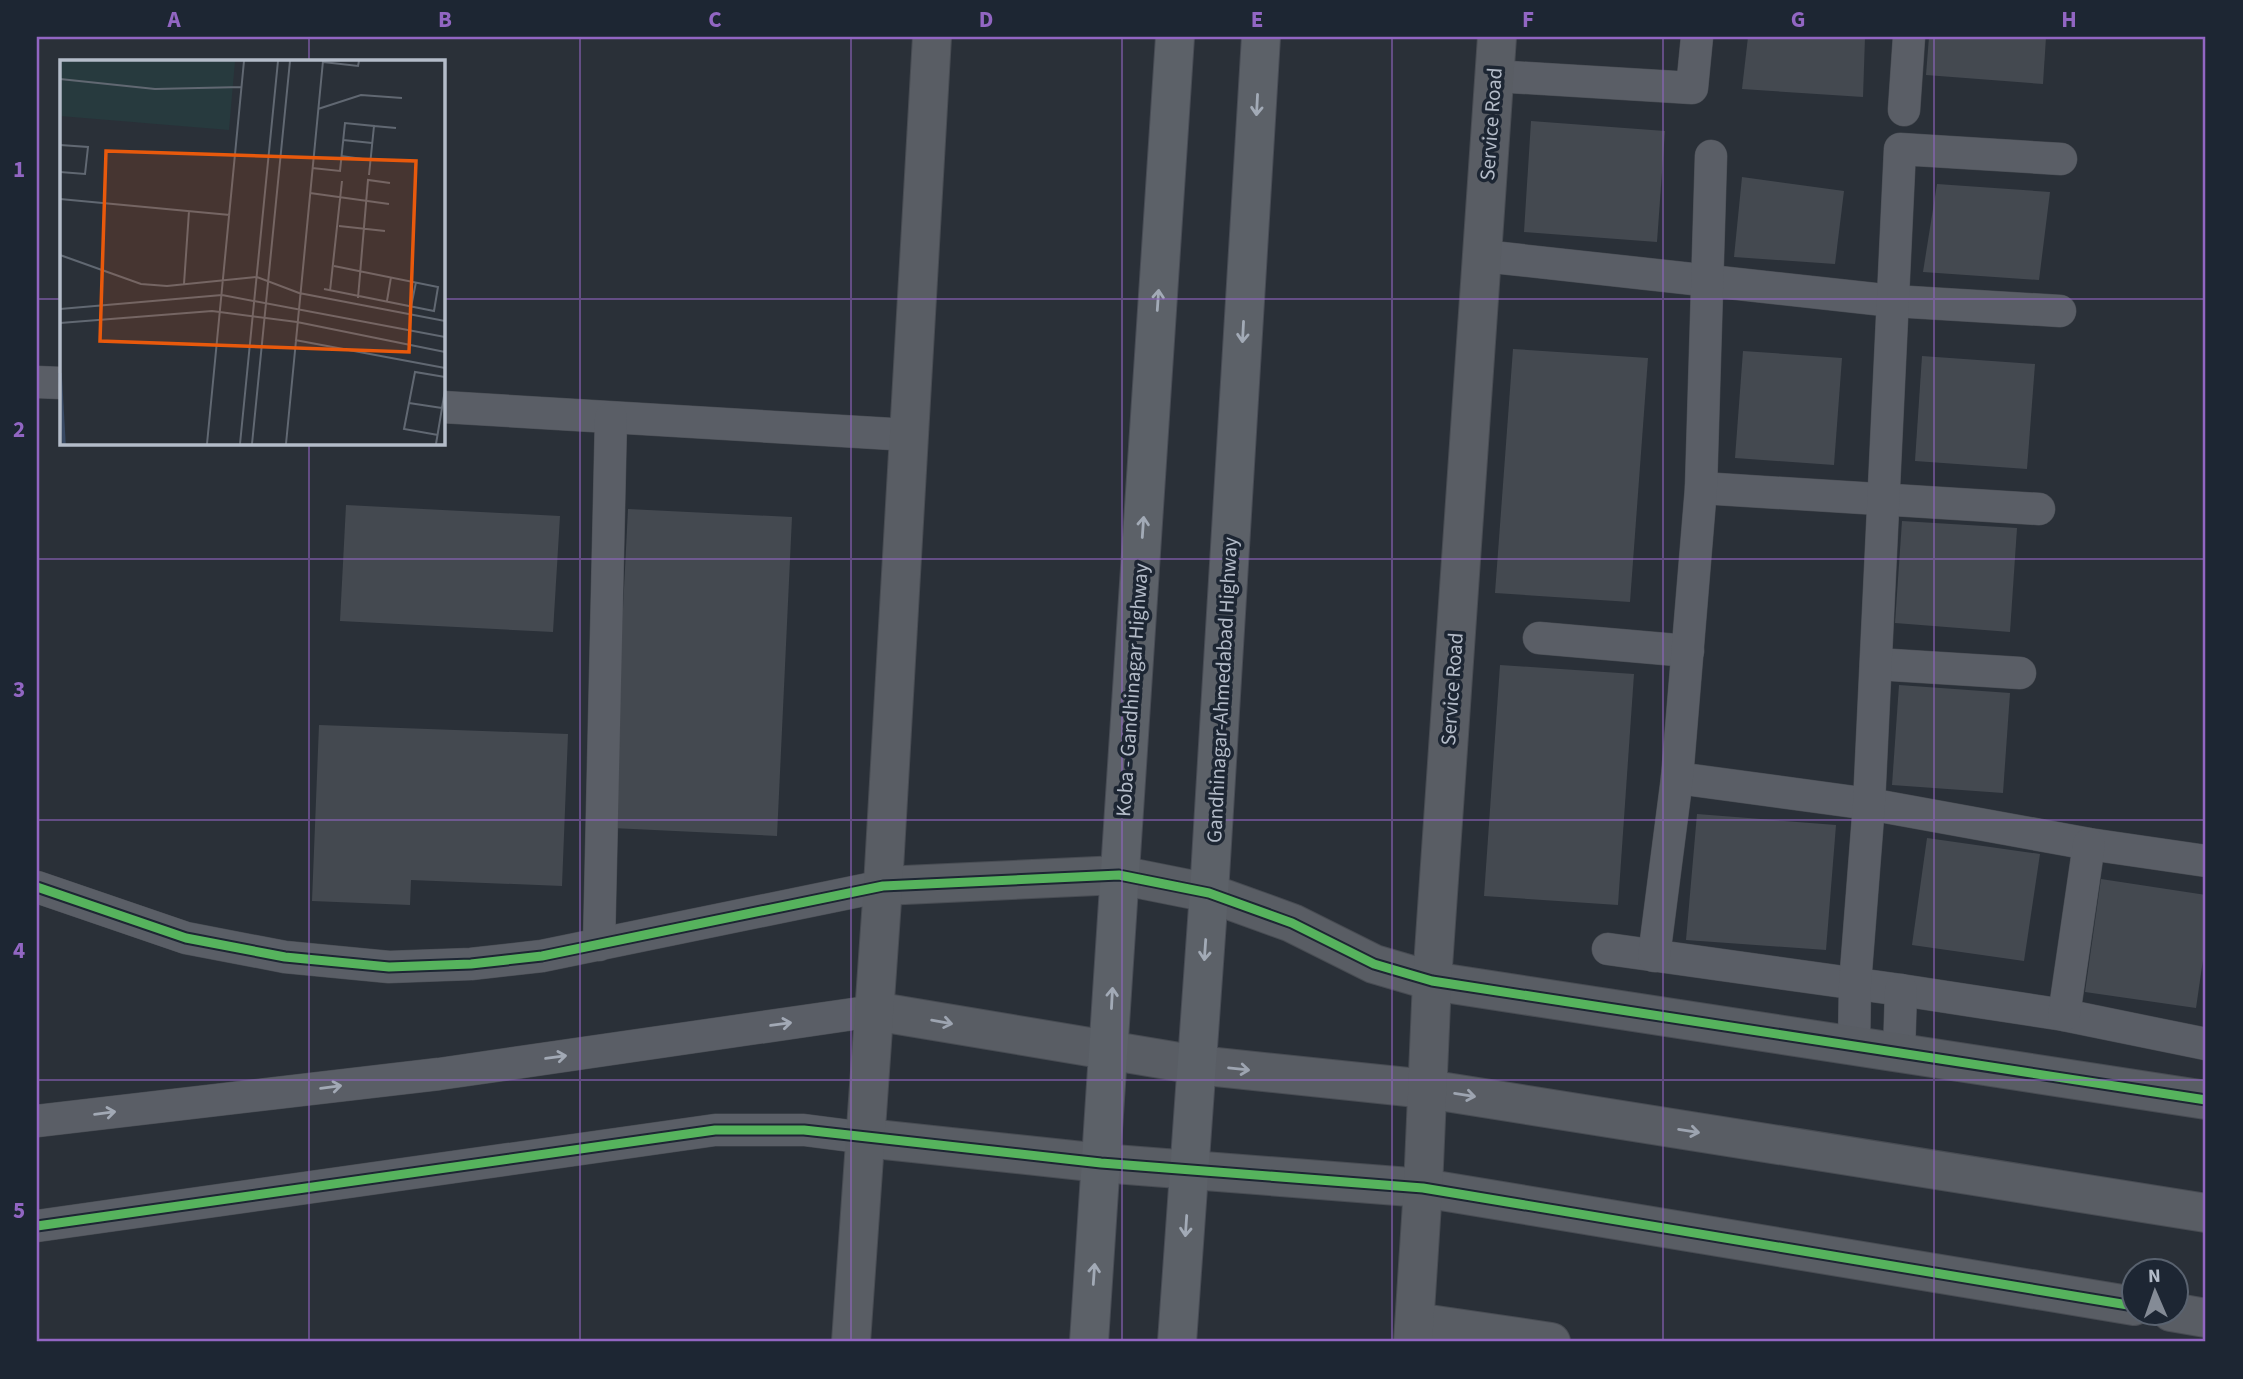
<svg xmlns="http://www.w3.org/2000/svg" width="2243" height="1379" font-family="'Source Sans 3',sans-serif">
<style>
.building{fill:#444950}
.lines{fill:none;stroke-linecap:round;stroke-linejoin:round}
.street-casing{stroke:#484c53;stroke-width:33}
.secondary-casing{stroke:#484c53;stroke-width:40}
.primary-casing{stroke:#484c55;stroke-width:40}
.street{stroke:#5a5e66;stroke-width:32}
.secondary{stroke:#595d64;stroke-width:38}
.primary{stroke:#5c6168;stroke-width:38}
.cycleway-casing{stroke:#1d2633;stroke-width:13}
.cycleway{stroke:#56b35d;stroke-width:9}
.oneway{stroke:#a2aab6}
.oneway2{stroke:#9da4b0}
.oneway3{stroke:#a2a9b5}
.grid{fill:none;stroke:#9266c3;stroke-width:2;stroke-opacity:0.55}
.labels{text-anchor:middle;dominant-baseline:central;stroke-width:7;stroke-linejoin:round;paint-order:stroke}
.street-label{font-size:21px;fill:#b4bcc9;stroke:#1d2633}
.inset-river{fill:none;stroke:#384963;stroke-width:3.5}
.inset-road{fill:none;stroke:#616872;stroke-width:2}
.view{fill:#e8590c;fill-opacity:0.15;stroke:#e8590c;stroke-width:3.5}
.inset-edge{fill:none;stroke:#b4bcc9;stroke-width:3.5}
.neatline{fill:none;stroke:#9266c3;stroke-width:2.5}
.grid-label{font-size:23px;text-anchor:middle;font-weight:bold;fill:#9266c3}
</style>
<rect width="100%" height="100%" fill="#2a3038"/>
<g class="building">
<polygon points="1748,37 1865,37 1863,97 1742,89"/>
<polygon points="1929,37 2046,37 2043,84 1926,75"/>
<polygon points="1531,121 1665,131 1657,242 1524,232"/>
<polygon points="1742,177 1844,191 1835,264 1734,257"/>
<polygon points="1937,184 2050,192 2039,280 1923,272"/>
<polygon points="1513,349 1648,358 1630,602 1495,593"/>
<polygon points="1743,351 1842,358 1834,465 1735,458"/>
<polygon points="1922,356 2035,364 2027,469 1915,461"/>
<polygon points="346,505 560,516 553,632 340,621"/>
<polygon points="628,509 792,517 777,836 612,828"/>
<polygon points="1902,521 2017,528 2010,632 1895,623"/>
<polygon points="1500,665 1634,674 1618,905 1484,896"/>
<polygon points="1899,685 2010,693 2003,793 1892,785"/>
<polygon points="319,725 568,734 562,886 411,880 410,905 312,901"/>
<polygon points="1697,814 1836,825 1826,950 1686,940"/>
<polygon points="1927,838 2040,854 2024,961 1912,945"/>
<polygon points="2101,879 2206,895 2206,939 2196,1008 2085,992"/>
</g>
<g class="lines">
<g class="street-casing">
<g id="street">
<polyline points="1494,76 1692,88 1697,37"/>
<polyline points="1904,110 1909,37"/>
<polyline points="1483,256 1893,301 2060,311"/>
<polyline points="37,382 61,383"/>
<polyline points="443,407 909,435"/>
<polyline points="1701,488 2039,509"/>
<polyline points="1539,638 1688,651"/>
<polyline points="1876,664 2020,673"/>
<polyline points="1677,778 1869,804 2089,844 2206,861"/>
<polyline points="37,887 186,938 285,957 389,967 471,964 542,956 883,886"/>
<polyline points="599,945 611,418"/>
<polyline points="1608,949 1901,990 2064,1015 2206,1044"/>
<polyline points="1654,956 1677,778 1701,488 1711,156"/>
<polyline points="2064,1015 2089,844"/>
<polyline points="1854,1046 1855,984 1869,804 1900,149 2061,159"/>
<polyline points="1899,1053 1901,990"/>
<polyline points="37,1121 439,1074 874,1011"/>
<polyline points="37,1226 715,1130 804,1130 866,1138"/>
</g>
</g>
<g class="secondary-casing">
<g id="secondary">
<polyline points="883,886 1119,875 1209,893 1292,923 1374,964 1432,981 2206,1100"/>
<polyline points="874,1011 1197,1065 1427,1089 2206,1213"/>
<polyline points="866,1138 1101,1163 1423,1188 2134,1306"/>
<polyline points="2171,1312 2206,1318"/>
<polyline points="1415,1322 1551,1342"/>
<polyline points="851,1342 883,886 932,37"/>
<polyline points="1413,1342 1423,1188 1432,981 1497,37"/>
</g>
</g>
<g class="primary-casing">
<g id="primary">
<polyline points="1089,1342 1175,37"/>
<polyline points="1177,1342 1209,893 1261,37"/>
</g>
</g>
<use href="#street" class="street"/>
<use href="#secondary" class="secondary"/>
<use href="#primary" class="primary"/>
<g class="cycleway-casing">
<g id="cycleway">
<polyline points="37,887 186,938 285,957 389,967 471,964 542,956 883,886 1119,875 1209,893 1292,923 1374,964 1432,981 2206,1100"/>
<polyline points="37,1226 715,1130 804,1130 1101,1163 1423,1188 2134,1306"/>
</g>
</g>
<use href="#cycleway" class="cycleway"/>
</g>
<defs><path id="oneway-shaft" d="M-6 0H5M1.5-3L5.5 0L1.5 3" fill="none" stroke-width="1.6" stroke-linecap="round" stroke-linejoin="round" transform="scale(1.75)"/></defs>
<g class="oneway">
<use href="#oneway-shaft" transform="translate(1257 105) rotate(93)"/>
<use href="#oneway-shaft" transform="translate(1158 300) rotate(-86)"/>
<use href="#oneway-shaft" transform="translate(1243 332) rotate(93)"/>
<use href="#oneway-shaft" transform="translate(1143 527) rotate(-86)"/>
<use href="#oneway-shaft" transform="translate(1205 950) rotate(94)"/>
<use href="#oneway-shaft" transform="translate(1112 998) rotate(-87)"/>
<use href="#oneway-shaft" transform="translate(1186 1226) rotate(94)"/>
<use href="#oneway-shaft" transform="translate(1094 1274) rotate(-86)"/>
</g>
<g class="oneway2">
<use href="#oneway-shaft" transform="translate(942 1022) rotate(10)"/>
<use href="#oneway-shaft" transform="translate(1239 1069) rotate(6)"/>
<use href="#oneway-shaft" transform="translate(1465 1095) rotate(9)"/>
<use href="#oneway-shaft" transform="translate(1689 1131) rotate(9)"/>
</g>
<g class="oneway3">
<use href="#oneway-shaft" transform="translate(781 1024) rotate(-8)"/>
<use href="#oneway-shaft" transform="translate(556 1057) rotate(-8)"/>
<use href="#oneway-shaft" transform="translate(331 1087) rotate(-7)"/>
<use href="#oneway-shaft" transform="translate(105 1113) rotate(-7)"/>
</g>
<path class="grid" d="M309 37V61M580 37V1342M851 37V1342M1122 37V1342M1392 37V1342M1663 37V1342M1934 37V1342M37 299H61M443 299H2206M309 443V1342M37 559H2206M37 820H2206M37 1080H2206"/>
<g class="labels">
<g class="street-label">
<text transform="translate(1491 124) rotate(-86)">Service Road</text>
<text transform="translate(1452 689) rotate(-86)">Service Road</text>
<text transform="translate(1132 690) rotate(-86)">Koba - Gandhinagar Highway</text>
<text transform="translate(1222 690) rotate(-87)">Gandhinagar-Ahmedabad Highway</text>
</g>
</g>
<g transform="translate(60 60)">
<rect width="385" height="385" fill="#2a3038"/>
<path d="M0 1H175L169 70 0 56Z" fill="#273a3e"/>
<path class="inset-river" d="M0 313 4 384"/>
<path class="inset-road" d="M263 2 298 6 299 1M0 19 95 29 182 27M258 49 301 35 342 38M314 66 336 68M283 80 312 83M0 85 28 87 25 114 0 112M281 96 310 100M252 108 280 111 285 63 314 66 309 115M250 133 329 144M0 139 170 155M279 166 325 171M0 195 81 224 107 226 197 217 239 233 385 261M124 224 129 151M264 229 374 251 378 227 274 206M270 231 282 121M298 238 308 120 330 123M327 241 331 217M351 247 356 222M0 249 162 235 385 277M0 263 152 251 237 262 385 292M235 280 385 308M349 343 382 348M378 375 344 369 355 312 385 317M147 384 184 1M180 384 218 1M192 384 230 1M226 384 263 1M376 384 385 330"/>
<path class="view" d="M46 91 356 101 349 292 40 281Z"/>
<rect width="385" height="385" class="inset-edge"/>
</g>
<rect width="2243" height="1379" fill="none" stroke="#1d2633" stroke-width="77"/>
<g transform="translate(2155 1292) rotate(358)"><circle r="33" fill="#1d2633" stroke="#59626f" stroke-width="2"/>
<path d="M0-5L12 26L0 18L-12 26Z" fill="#848b96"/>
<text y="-10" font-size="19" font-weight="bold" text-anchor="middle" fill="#b4bcc9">N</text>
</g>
<rect x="38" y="38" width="2166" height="1302" class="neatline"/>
<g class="grid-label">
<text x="174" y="27">A</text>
<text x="445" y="27">B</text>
<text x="715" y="27">C</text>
<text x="986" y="27">D</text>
<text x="1257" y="27">E</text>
<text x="1528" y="27">F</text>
<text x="1798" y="27">G</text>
<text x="2069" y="27">H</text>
<text x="19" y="177">1</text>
<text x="19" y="437">2</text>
<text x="19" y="697">3</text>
<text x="19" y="958">4</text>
<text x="19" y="1218">5</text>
</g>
</svg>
